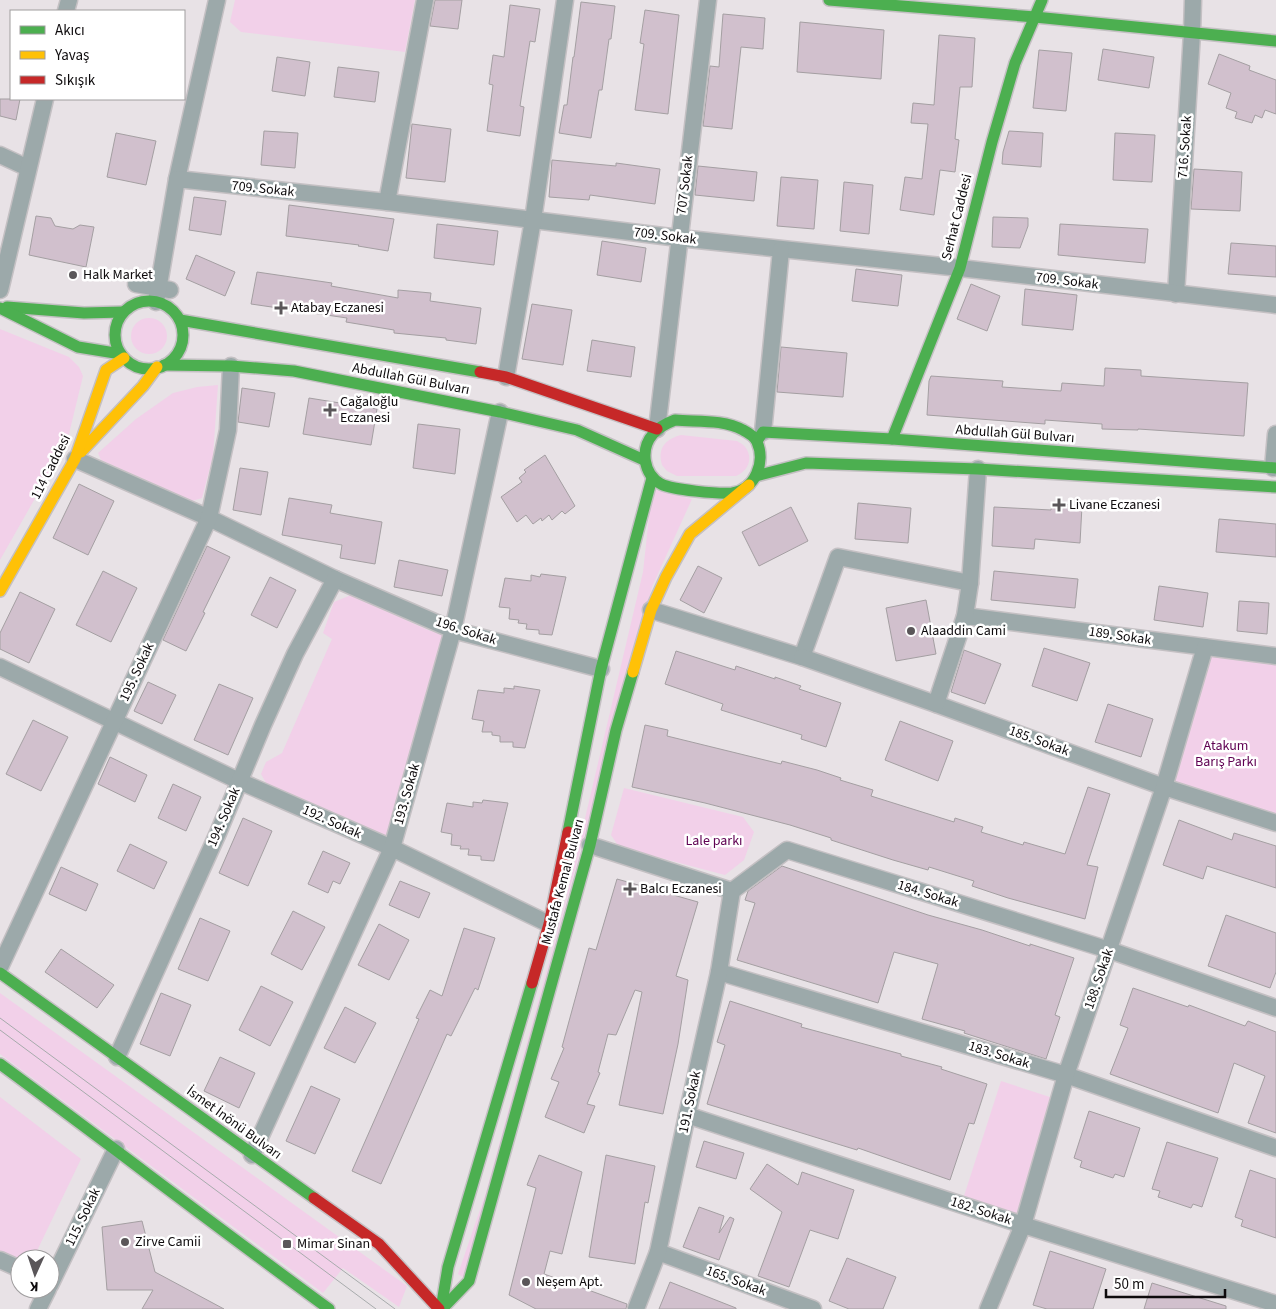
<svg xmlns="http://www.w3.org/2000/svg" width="1276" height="1309" font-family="'Source Sans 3',sans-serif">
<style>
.green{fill:#f2d0e9}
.building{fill:#d1c0cd;stroke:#a49fa2}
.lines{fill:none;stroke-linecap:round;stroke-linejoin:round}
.street-casing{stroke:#c4c0c3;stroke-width:19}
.fast-casing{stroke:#c4c0c3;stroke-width:14}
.slow-casing{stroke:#c4c0c3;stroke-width:14}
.jam-casing{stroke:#c4c0c3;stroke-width:14}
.street{stroke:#9ca9aa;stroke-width:16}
.fast{stroke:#4caf50;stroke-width:11}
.slow{stroke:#ffc107;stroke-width:11}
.jam{stroke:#c62828;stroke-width:11}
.tram{stroke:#a7abac;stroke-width:1}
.poi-dot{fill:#5a5659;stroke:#fff;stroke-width:2}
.labels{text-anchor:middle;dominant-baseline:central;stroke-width:5;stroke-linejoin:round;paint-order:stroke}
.street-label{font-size:14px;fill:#0e0b0d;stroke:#fff}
.poi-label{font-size:14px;fill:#0e0b0d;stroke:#fff;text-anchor:start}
.park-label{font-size:14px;fill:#5f0052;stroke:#fff}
</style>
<rect width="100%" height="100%" fill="#e8e2e6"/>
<g class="green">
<polygon points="235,0 415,0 405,52 241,32 230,22"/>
<circle cx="149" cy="336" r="18"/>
<polygon points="0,329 69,357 79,367 83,376 67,442 0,560"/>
<polygon points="218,385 213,456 202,498 192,501 101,460 98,453 136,419 173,393 197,387"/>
<path d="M681 435 737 441C754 449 753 469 736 476H677L667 471 662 465C657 449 665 439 681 435Z"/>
<polygon points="652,489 692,499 652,587 464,1278 458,1274 486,1192 566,899 643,572"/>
<polygon points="351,595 428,630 443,634 436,695 390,845 270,790 261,774 266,762 282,753 332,639 323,633 334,602"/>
<polygon points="1205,647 1276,656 1276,823 1164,787"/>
<polygon points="624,788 743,817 754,832 744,860 725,875 619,847 611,835"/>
<polygon points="0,993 407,1286 399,1307 343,1268 323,1293 0,1054"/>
<polygon points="1001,1081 1056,1099 1018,1217 963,1199"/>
<polygon points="0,1097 81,1159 35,1255 29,1259 20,1259 20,1263 0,1253"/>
</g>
<g class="building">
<polygon points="435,0 462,0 458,29 430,26"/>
<polygon points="581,2 615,6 611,39 609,39 602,90 599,90 591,138 559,133 564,105 567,105 573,57 574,57"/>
<polygon points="510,5 540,9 535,42 530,41 520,106 524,107 520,136 487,131 493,85 489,84 493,55 504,57"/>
<polygon points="645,10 679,15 668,114 635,110 644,44 640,43"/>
<polygon points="723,14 765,18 763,49 741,47 732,129 703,126 710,66 719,67"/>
<polygon points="800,22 884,30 881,79 797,72"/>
<polygon points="939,35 975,38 972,87 960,87 955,139 959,140 955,172 940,170 934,215 900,210 905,177 922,179 928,124 911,123 913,103 934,105"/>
<polygon points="1103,49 1154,57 1149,88 1098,80"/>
<polygon points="1039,50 1072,53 1066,111 1033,108"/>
<polygon points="1219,54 1250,66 1249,70 1276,80 1276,114 1265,110 1262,118 1255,115 1252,123 1235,118 1237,112 1226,108 1231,93 1208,84"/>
<polygon points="277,57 310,62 305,96 272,91"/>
<polygon points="338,67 379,72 375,102 334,97"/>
<polygon points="0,99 20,99 16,120 0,116"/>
<polygon points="412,124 451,129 445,182 406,178"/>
<polygon points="264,131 298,133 295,168 261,165"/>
<polygon points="1009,131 1043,133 1041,167 1002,164 1003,152"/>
<polygon points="116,133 156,141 146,185 107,177"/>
<polygon points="1115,133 1155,135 1152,182 1113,180"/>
<polygon points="552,160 616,166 616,163 660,169 655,204 590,195 589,200 549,197"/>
<polygon points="698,166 757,172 754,201 695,195"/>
<polygon points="1194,169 1242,172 1240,211 1191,209"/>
<polygon points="781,177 818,180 814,229 777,226"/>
<polygon points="844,182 873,185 869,234 840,231"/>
<polygon points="194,197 226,201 221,235 189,230"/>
<polygon points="289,205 394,219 388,251 358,246 359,245 286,236"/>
<polygon points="36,216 51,218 55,226 73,229 80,225 94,227 86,267 29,255"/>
<polygon points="993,217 1028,218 1028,226 1020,248 992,247"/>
<polygon points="437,224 498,231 494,265 434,258"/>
<polygon points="1060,224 1148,229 1145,263 1058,255"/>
<polygon points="602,241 646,248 641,282 597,275"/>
<polygon points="1231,243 1276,246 1276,277 1228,274"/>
<polygon points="196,255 235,272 225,296 186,279"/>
<polygon points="856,269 902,275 898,306 852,301"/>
<polygon points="257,272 332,283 331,286 398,298 398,290 431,293 430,301 481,308 476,344 446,340 446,338 394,333 394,330 346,322 347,318 251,304"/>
<polygon points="971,284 1000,296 987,331 957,319"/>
<polygon points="1025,289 1077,295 1073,330 1022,325"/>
<polygon points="532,304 572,310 563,365 522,359"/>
<polygon points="592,340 635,347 631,377 587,371"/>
<polygon points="781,347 847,353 843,397 777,392"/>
<polygon points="1105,368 1141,370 1141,376 1248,383 1244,436 1138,429 1138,430 1102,429 1102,424 1045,420 1045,424 927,415 929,381 931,376 1003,381 1002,387 1061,391 1062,383 1104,386"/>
<polygon points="242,388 275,393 269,427 238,422"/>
<polygon points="309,398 377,409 371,445 303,434"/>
<polygon points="418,424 460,429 455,474 413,468"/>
<polygon points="545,455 575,506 565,514 562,511 552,520 549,515 542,521 541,518 533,524 526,515 517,522 501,497 522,482 519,478 526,472 524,470"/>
<polygon points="240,468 268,472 261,515 233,510"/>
<polygon points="79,484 114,501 88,555 53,538"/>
<polygon points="289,498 332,505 330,513 382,522 375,564 340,558 342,545 282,535"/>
<polygon points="858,503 911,508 908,543 855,539"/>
<polygon points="1052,503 1082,506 1080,543 1035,539 1034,549 992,546 994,507 1051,510"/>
<polygon points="791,507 808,541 759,566 742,532"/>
<polygon points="1219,519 1276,524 1276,557 1216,552"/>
<polygon points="207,546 230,557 203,612 205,613 186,651 163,640"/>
<polygon points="399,560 448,570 442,596 394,587"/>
<polygon points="698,566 722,578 704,613 680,600"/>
<polygon points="103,571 137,588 111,642 76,625"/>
<polygon points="994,571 1078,579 1075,608 991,600"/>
<polygon points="541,574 566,577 552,635 539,634 539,630 526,629 527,624 518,623 519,620 509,619 510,608 499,607 505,578 531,581 531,575 540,577"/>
<polygon points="270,577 296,590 277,628 251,615"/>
<polygon points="1159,586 1208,593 1203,627 1154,620"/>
<polygon points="20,592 55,609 29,663 0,649 0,633"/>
<polygon points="926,600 936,654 896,661 886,608"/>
<polygon points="1239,601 1269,603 1267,634 1237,631"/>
<polygon points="1044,648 1090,663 1077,701 1032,686"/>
<polygon points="964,650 1001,664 985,704 951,692"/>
<polygon points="676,651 735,670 736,666 775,679 775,677 801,686 799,689 841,703 826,747 801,739 802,735 721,710 723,704 665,684"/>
<polygon points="148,682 176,695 162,724 134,711"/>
<polygon points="219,684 253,698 228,755 194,740"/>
<polygon points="514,686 540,690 525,748 513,747 513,742 500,742 500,736 492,735 492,732 482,732 484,721 472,719 478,690 504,693 504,688 514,689"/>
<polygon points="1108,704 1153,719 1141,757 1095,742"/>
<polygon points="33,720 68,737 41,791 6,774"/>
<polygon points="900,721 953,741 938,781 885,760"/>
<polygon points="645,725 668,730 667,736 781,764 782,761 817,770 841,778 840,780 873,790 871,796 954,822 955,818 983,827 981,832 1023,845 1024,842 1065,854 1088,787 1110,794 1087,865 1098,867 1085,919 1008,898 972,886 974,881 929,867 928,870 893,860 831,840 831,838 790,825 705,803 632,787"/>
<polygon points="110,757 147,775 135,802 98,784"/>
<polygon points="173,784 201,797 186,831 158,818"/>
<polygon points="483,800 508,803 494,861 481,860 481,856 468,855 469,849 460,849 461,846 451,845 452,834 441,832 447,803 473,807 473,802 482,803"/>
<polygon points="243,818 272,831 248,886 219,873"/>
<polygon points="1179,820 1232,840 1234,833 1276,846 1276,888 1207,866 1203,879 1163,865"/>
<polygon points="130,844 167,862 154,889 117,871"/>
<polygon points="323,851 350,863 340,884 333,881 328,893 308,884"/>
<polygon points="782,866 928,915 982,930 1030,946 1030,944 1074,958 1055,1015 1060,1017 1046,1059 964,1033 965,1031 922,1019 938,964 894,952 878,1003 737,960 755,903 745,900 748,891"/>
<polygon points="61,867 98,884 86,911 49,894"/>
<polygon points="617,879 698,902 676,976 688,980 678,1044 663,1114 619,1105 642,992 635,990 616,1035 608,1034 598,1072 600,1073 587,1104 595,1106 584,1133 545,1117 559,1082 551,1079 564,1048 562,1047 589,948 596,950"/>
<polygon points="400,881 430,893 419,918 389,905"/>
<polygon points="293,911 325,927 302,970 271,954"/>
<polygon points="1226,915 1276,933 1276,972 1270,988 1208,966"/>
<polygon points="200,918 230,931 208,981 178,969"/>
<polygon points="379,924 409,940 389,980 358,965"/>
<polygon points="464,928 495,938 478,990 475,988 451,1036 447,1034 381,1184 352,1171 419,1019 416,1018 430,990 442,996"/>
<polygon points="61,949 114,985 97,1008 45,972"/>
<polygon points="261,986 293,1002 270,1046 239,1030"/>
<polygon points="1133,988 1188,1007 1189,1005 1245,1026 1248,1021 1276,1032 1276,1133 1248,1123 1265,1076 1234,1063 1218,1113 1110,1074 1128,1028 1120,1025"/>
<polygon points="161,993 191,1005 170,1056 140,1044"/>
<polygon points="730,1001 802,1024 801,1027 901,1054 901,1056 942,1067 941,1069 987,1084 974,1124 969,1123 950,1180 858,1148 857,1150 707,1104 725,1045 717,1042"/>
<polygon points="345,1007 376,1023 355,1063 324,1048"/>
<polygon points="220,1057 255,1073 239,1108 204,1091"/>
<polygon points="311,1086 340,1099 315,1154 286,1141"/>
<polygon points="1089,1111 1140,1128 1124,1177 1115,1174 1113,1178 1080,1167 1082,1161 1074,1158"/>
<polygon points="704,1141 744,1153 736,1179 696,1167"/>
<polygon points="1167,1142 1218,1158 1202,1207 1193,1204 1191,1208 1158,1197 1160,1191 1152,1189"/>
<polygon points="539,1155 582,1172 562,1254 550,1251 544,1274 627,1304 626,1309 536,1309 509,1295 536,1188 527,1185"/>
<polygon points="606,1155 655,1166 648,1203 645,1202 635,1264 589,1257"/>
<polygon points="767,1164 798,1185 802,1172 854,1190 838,1239 810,1230 789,1287 758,1276 782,1212 750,1189"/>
<polygon points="1250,1170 1276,1179 1276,1238 1241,1226 1243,1220 1235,1217"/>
<polygon points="699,1207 724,1216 719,1233 730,1217 734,1219 719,1260 683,1247"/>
<polygon points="142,1221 155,1272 224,1309 142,1309 153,1290 107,1290 102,1227"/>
<polygon points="1050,1251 1106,1269 1093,1309 1047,1309 1033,1305"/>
<polygon points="847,1258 896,1277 883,1309 849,1309 829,1301"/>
<polygon points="670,1282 736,1308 736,1309 659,1309"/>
<polygon points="1152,1283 1226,1306 1226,1309 1144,1309"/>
</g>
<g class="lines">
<g class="street-casing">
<g id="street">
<polyline points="66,11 69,0"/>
<polyline points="0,155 28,168"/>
<polyline points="177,179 217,0"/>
<polyline points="387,202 425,0"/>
<polyline points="136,284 170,290"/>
<polyline points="0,290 45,99"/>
<polyline points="1176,294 1192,33 1193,0"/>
<polyline points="156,302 177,179 387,202 679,238 960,268 1276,305"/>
<polyline points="506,377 533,220 565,0"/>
<polyline points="657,429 708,0"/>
<polyline points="763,432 781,250"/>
<polyline points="75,459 209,518 335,579 453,630 601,669"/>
<polyline points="1273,468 1276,434"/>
<polyline points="651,610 802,657 838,557 970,583"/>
<polyline points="965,616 1276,656"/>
<polyline points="802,657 936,704 1164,787 1276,823"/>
<polyline points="0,667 239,781 392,848 549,924"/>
<polyline points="936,704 965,616 970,583 978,469"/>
<polyline points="590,845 732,891 787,850 1109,950 1276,1008"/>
<polyline points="0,967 209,518 228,430 231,366"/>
<polyline points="719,972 1066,1075 1276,1148"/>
<polyline points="117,1057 218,833 263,725 295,654 335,579"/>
<polyline points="687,1115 1023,1225 1276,1304"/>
<polyline points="252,1155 392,848 453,630 500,412"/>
<polyline points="658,1252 813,1309"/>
<polyline points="0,1260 20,1269"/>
<polyline points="50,1285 116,1149"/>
<polyline points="38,1309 48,1289"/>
<polyline points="636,1309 658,1252 687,1115 719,972 732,891"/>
<polyline points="988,1309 1023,1225 1066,1075 1164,787 1205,647"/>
</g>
</g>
<g class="fast-casing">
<g id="fast">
<polyline points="829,0 1035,17 1276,41"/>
<circle cx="149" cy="335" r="34"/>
<polyline points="7,307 84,313 123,312"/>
<polyline points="0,308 78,347 121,354"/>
<polyline points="180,320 480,372"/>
<polyline points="164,365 231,366 294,371 500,412 577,430 644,460"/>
<path d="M675 420C697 422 723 419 743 430 747 432 755 437 757 442 766 462 755 490 732 493 718 494 673 490 661 484 643 474 640 449 653 434 659 427 667 423 675 420Z"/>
<polyline points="892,439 960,268 992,142 1015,63 1042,0"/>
<polyline points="757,441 763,432 892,439 1276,468"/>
<polyline points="756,476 806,463 978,469 1276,487"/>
<polyline points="568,832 601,669 652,478"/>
<polyline points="0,973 314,1198"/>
<path d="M0 1064C110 1145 218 1228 329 1309"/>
<polyline points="441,1309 448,1267 532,983"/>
<polyline points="442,1309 469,1281 590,845 616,730 633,672"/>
</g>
</g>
<g class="slow-casing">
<g id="slow">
<polyline points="81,452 143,386 157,367"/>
<polyline points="0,591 75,459 106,370 124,358"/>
<polyline points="633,672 651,610 666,577 690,534 749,485"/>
</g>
</g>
<g class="jam-casing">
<g id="jam">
<polyline points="480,372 506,377 657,429"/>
<polyline points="532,983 549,924 568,832"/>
<polyline points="314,1198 379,1244 439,1309"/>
</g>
</g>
<use href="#street" class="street"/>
<use href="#fast" class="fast"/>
<use href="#slow" class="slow"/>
<use href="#jam" class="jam"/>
<g class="tram">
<polyline points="0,1018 395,1309"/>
<polyline points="0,1030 376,1309"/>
</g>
</g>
<g class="poi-dot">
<circle cx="73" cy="275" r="5"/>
<path d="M278.5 300.5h5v5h5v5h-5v5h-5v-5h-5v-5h5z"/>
<path d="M327.5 402.5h5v5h5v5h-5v5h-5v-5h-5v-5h5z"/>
<path d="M1056.5 497.5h5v5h5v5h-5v5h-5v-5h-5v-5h5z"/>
<circle cx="911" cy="631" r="5"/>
<path d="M627.5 881.5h5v5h5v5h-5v5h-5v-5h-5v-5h5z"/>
<circle cx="125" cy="1242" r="5"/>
<rect x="282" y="1239" width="10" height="10" rx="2.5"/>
<circle cx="526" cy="1282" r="5"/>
</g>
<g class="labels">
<g class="street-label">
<text transform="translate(1185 147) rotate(-86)">716. Sokak</text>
<text transform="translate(685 185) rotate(-83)">707 Sokak</text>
<text transform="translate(263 189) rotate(6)">709. Sokak</text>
<text transform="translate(957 217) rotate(-76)">Serhat Caddesi</text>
<text transform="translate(665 236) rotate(7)">709. Sokak</text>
<text transform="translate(1067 281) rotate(7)">709. Sokak</text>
<text transform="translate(411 379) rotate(11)">Abdullah Gül Bulvarı</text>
<text transform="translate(1015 434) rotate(4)">Abdullah Gül Bulvarı</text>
<text transform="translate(51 467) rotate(-63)">114 Caddesi</text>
<text transform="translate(466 631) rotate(18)">196. Sokak</text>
<text transform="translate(1120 636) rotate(8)">189. Sokak</text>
<text transform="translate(137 672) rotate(-65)">195. Sokak</text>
<text transform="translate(1039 741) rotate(20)">185. Sokak</text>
<text transform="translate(407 794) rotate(-74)">193. Sokak</text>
<text transform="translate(224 817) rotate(-67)">194. Sokak</text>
<text transform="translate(332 822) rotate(24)">192. Sokak</text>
<text transform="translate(563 882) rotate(-75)">Mustafa Kemal Bulvarı</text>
<text transform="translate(928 894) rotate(17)">184. Sokak</text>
<text transform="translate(1099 979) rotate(-71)">188. Sokak</text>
<text transform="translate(999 1055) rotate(17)">183. Sokak</text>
<text transform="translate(690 1102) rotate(-78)">191. Sokak</text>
<text transform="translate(234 1123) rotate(36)">İsmet İnönü Bulvarı</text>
<text transform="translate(981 1211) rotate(18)">182. Sokak</text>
<text transform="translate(83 1217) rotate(-64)">115. Sokak</text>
<text transform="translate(736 1281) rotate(20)">165. Sokak</text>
</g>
<g class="poi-label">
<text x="83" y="275">Halk Market</text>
<text x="291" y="308">Atabay Eczanesi</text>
<text x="340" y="402">Cağaloğlu<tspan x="340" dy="16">Eczanesi</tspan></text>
<text x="1069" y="505">Livane Eczanesi</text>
<text x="921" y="631">Alaaddin Cami</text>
<text x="640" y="889">Balcı Eczanesi</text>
<text x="135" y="1242">Zirve Camii</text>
<text x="297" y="1244">Mimar Sinan</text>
<text x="536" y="1282">Neşem Apt.</text>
</g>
<g class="park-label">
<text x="1226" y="746">Atakum<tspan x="1226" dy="16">Barış Parkı</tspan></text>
<text x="714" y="841">Lale parkı</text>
</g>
</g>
<rect x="10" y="10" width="175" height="90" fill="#ffffff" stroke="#9f9d9e"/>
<rect x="20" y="26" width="25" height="8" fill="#4caf50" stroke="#9f9d9e"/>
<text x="55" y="35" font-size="15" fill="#0e0b0d">Akıcı</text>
<rect x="20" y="51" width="25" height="8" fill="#ffc107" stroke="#9f9d9e"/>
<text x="55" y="60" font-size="15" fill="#0e0b0d">Yavaş</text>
<rect x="20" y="76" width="25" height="8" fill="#c62828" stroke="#9f9d9e"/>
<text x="55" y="85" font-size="15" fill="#0e0b0d">Sıkışık</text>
<g transform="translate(35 1274) rotate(183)"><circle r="24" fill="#ffffff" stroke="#9f9d9e"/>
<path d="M0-4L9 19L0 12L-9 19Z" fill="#5a5659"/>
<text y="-8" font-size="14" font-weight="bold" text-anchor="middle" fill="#0e0b0d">K</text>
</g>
<path d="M1106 1289v8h119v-8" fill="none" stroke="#0e0b0d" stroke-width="2.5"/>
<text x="1114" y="1289" font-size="15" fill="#0e0b0d" stroke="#ffffff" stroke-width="4" paint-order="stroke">50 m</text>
</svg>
